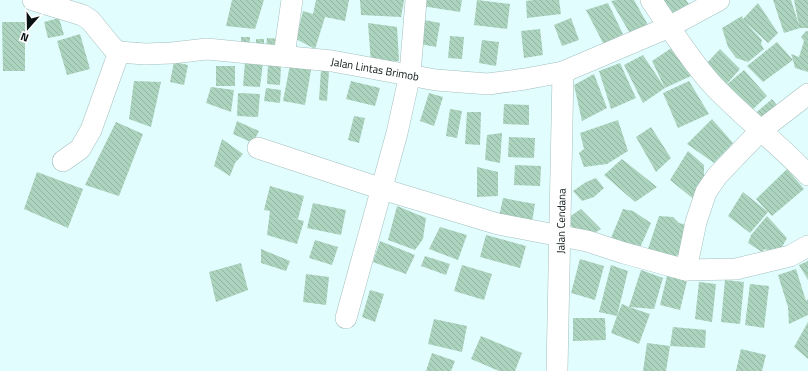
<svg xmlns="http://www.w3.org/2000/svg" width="808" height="371" font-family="'Titillium Web',sans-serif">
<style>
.building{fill:url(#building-back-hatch)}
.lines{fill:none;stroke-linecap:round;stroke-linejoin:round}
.minor-casing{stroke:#a4bfbe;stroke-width:22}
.minor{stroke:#fff;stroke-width:21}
.labels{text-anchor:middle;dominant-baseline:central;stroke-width:3.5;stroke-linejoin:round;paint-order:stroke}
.street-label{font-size:11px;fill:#091313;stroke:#fff}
</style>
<defs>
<pattern id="building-back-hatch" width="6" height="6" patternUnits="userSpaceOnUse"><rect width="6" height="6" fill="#abd3bd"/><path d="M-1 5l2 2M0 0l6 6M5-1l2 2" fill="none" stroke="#92b4a2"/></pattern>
</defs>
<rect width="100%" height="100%" fill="#e2fdfd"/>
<g class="building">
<polygon points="232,0 264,0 255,29 226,26"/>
<polygon points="316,0 349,0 345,21 325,17 315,49 296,39 303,11 313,14"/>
<polygon points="360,0 404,0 401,17 361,15"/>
<polygon points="423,0 462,0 460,12 422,6"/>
<polygon points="477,0 510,4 507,29 474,25"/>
<polygon points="534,0 559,0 561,14 527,18 526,1"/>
<polygon points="617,0 634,0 648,25 631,35 611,1"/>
<polygon points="657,0 686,0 689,4 668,17"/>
<polygon points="773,0 791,0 799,25 794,0 808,0 808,28 800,28 784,33"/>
<polygon points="608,3 623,34 604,45 586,10"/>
<polygon points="758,3 778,33 768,43 745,22 762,40 761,44 764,49 748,62 736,58 728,47 722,28 742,16 743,19"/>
<polygon points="59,18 64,35 48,38 44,22"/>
<polygon points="571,18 579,40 562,46 554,25"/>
<polygon points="424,20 440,23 436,47 420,44"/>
<polygon points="2,22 25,22 25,71 3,71"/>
<polygon points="368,23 397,27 399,61 371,63"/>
<polygon points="540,29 543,55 524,58 521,31"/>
<polygon points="806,31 808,31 808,72 795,68 793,60 763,82 747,66 777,42 793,60 791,54 799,57 804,41 801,37"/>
<polygon points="80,34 90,69 67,75 57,41"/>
<polygon points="450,36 464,37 462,59 448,58"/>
<polygon points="241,37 250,37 249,49 241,49"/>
<polygon points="267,38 280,39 280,49 266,48"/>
<rect x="256" y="39" width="8" height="13"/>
<polygon points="482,40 499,42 496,66 479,63"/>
<polygon points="673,47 693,75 665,88 652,61"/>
<polygon points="720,49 740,69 725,86 744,70 767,96 749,113 704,66"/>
<polygon points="643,55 665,88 643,103 624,65"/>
<polygon points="174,62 188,65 184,85 170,82"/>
<polygon points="245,62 263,63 260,87 243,86"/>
<polygon points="620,63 636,98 611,109 599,71"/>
<polygon points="268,64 281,65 280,85 267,84"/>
<polygon points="290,65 311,70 305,105 283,101"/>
<rect x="216" y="66" width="19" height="20"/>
<polygon points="321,70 329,71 327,101 319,100"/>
<polygon points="594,74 607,108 582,121 574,85"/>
<polygon points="134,81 161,82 151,127 129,119"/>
<polygon points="351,81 380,88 375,106 346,99"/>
<polygon points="689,81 709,114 678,128 663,93"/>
<polygon points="211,87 234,90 231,112 206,103"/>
<polygon points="266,88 281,90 280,103 264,101"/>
<polygon points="238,93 260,94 258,117 237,116"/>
<polygon points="429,93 443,97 434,126 420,121"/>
<polygon points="772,99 780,109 761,125 752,116"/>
<polygon points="504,104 529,105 529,125 503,124"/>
<polygon points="450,109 462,111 457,138 446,136"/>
<polygon points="467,112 481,112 480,145 465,144"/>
<polygon points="354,116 365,118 359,143 348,140"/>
<polygon points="712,119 733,143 714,163 687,144"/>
<polygon points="618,120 628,151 607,164 584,167 579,153 584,149 580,133"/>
<polygon points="237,121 259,131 253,143 233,134"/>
<polygon points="116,122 143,134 119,196 85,185"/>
<polygon points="651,127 671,158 656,172 636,137"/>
<polygon points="502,133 500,163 485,160 487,135"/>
<polygon points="509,137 535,138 534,158 508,157"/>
<polygon points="222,139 243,154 235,163 230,176 214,166"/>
<polygon points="688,151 704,165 704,175 711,180 696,201 670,180"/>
<polygon points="622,159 657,187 635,202 604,175"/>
<polygon points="515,165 541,166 540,186 514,185"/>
<polygon points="477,167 498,172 498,196 477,197"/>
<polygon points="787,169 804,189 772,216 768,212 750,233 728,216 743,192 768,212 756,199"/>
<polygon points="37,172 83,189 68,228 24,209"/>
<polygon points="596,178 604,188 594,197 582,201 573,191 586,182"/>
<polygon points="270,186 304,196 298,219 292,218 304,221 297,244 267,235 270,211 264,210"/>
<polygon points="503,198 535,204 531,228 498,222"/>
<polygon points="313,203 346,210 341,235 307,228"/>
<polygon points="397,206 426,218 423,239 415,250 388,240"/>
<polygon points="581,209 601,229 588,237 563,221"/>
<polygon points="623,209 633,211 651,223 638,252 611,238"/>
<polygon points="659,216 673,217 679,223 687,225 680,254 674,257 648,249"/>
<polygon points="767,216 787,238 778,254 765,249 762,252 748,243 751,235"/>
<polygon points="440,227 467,235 458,260 429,249"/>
<polygon points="486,235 526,246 520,268 480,257"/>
<polygon points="315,240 338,247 332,265 309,258"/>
<polygon points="380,241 415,255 406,274 373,262"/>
<polygon points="261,249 290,261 286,271 261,263"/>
<polygon points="425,256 450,264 446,275 421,266"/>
<polygon points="580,259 604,266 595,300 571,293"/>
<polygon points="808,261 808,280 799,265"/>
<polygon points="241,263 248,290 216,302 209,272"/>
<polygon points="462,265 492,274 484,300 454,291"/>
<polygon points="611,265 628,271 617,316 622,304 629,307 641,270 663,278 654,309 629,307 650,314 639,344 611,333 617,316 599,312"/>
<polygon points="796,269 806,301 808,299 808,315 789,324 788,307 778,275"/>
<polygon points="306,274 329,277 326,305 303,302"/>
<polygon points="667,276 687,281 680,310 660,305"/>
<polygon points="725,280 744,282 740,324 721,322"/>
<polygon points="699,282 716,284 712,322 695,319"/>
<polygon points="750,284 769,286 764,328 745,325"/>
<polygon points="370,290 384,294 375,322 362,317"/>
<polygon points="573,318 605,318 606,340 573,341"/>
<polygon points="434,319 467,326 462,352 428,344"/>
<polygon points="808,322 808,359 794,347"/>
<polygon points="673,327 706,330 705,348 670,346"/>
<polygon points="481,336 522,353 515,371 499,371 471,359"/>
<polygon points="647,343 670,346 666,371 643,371"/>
<polygon points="741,349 766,355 762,371 736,371"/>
<polygon points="432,353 455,361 451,371 426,371"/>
</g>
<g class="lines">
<g class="minor-casing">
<g id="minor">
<polyline points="33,0 82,15 90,20 113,48 119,52 145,54 172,53 207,49 332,61 436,80 488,84 525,79 563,72 669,27 719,0"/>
<path d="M651 0C670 28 688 57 710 82 740 115 777 142 808 175"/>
<polyline points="284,56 292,0"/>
<polyline points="258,148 382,189 498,224 587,241 624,253 686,270 736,269 790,256 808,246"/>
<polyline points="63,161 80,149 91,130 119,52"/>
<polyline points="686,270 696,222 706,192 717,176 760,131 808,94"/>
<polyline points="346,318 397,133 410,74 416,0"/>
<polyline points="557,371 563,72"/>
</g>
</g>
<use href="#minor" class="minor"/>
</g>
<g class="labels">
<g class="street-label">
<text transform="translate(375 69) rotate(10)">Jalan Lintas Brimob</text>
<text transform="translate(561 221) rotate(-89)">Jalan Cendana</text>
</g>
</g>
<g transform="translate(28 28) rotate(200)" stroke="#ffffff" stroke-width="3" paint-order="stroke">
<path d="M0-3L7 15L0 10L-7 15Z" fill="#091313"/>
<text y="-6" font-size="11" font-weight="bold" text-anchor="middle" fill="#091313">N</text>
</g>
</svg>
